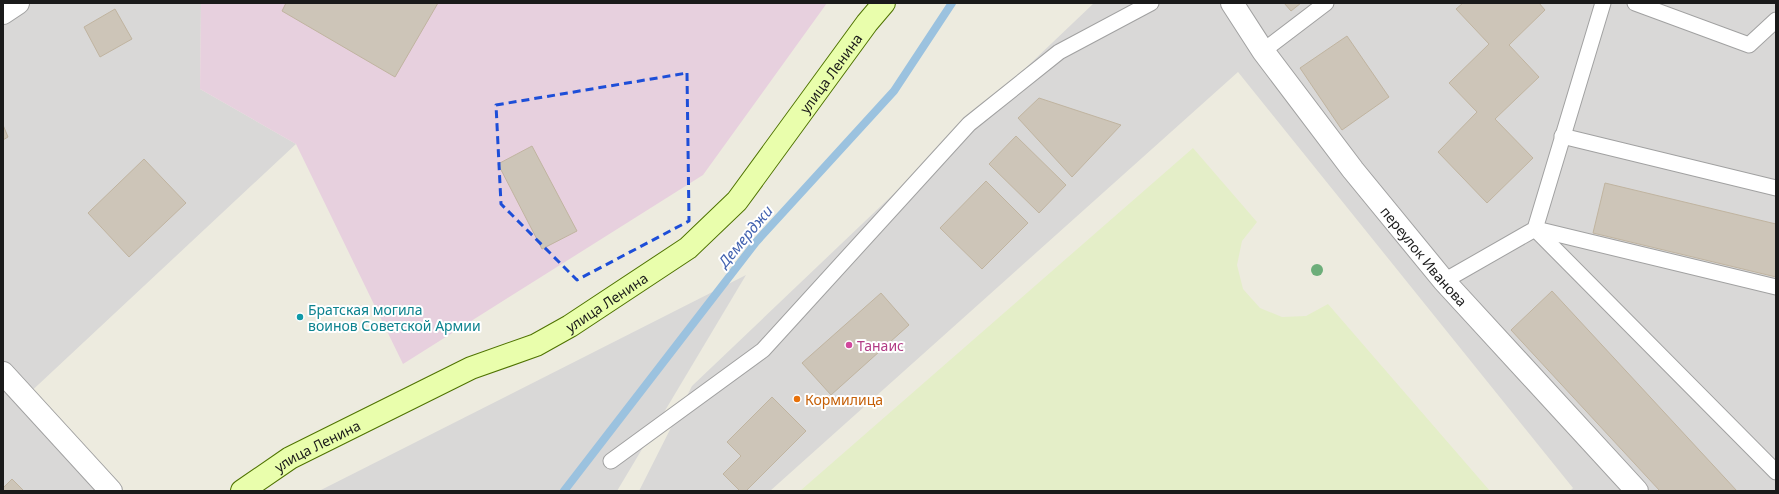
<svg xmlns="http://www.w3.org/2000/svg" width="1779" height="494" font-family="'Noto Sans',sans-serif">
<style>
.residential{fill:#d9d8d7}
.industrial{fill:#e7d0de}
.farmland{fill:#e4eec8}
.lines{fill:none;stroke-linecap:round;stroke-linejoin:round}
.stream{stroke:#9bc2df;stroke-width:8}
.building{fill:#cdc5b8;stroke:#c0b4a0}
.service-casing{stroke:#a1a1a1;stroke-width:17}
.minor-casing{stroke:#a1a1a1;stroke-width:24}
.secondary-casing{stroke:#4f7300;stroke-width:24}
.service{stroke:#fff;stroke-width:15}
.minor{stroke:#fff;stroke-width:22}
.secondary{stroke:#e9feac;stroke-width:22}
.tree{fill:#6dae7a}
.marked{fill:none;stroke:#1d4ed8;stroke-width:3;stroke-dasharray:8 5;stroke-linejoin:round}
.culture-dot{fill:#0f9aa8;stroke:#fff;stroke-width:1.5}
.hotel-dot{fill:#d1479c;stroke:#fff;stroke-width:1.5}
.food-dot{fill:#e8710a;stroke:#fff;stroke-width:1.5}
.labels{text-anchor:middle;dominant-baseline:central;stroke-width:4;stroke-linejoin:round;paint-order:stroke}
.street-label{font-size:14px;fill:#1a1a1a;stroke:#fff}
.culture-label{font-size:14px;fill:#0d838f;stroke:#fff;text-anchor:start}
.hotel-label{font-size:14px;fill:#b23c85;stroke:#fff;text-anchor:start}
.food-label{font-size:14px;fill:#c56008;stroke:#fff;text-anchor:start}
.water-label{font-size:15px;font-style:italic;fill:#4262af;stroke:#fff}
</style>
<rect width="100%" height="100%" fill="#edebdf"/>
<g class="residential">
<polygon points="3,3 201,3 200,89 296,144 24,398 106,491 3,491"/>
<polygon points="1094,3 1776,3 1776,491 1570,491 1573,488 1238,72 770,491 639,491 692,386"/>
<polygon points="746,275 617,491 319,491"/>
</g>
<polygon class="industrial" points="201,3 827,3 703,175 403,364 296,144 200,89"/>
<polygon class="farmland" points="1193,148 1257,222 1242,241 1237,265 1243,289 1260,308 1282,317 1306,316 1328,304 1490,491 800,491"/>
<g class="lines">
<polyline class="stream" points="564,491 756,242 894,91 952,3"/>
</g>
<g class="building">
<polygon points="286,3 438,3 395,77 282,11"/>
<polygon points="1284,3 1301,3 1291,11"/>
<polygon points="1463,3 1539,3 1545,10 1509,45 1539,77 1495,119 1533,158 1487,203 1438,152 1477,112 1449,83 1489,44 1456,9"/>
<polygon points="115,9 132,39 100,57 84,27"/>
<polygon points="1347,36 1389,97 1342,130 1300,68"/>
<polygon points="1039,98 1121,125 1072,177 1018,118"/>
<polygon points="3,125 8,137 3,140"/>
<polygon points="1016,136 1066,185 1039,213 989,164"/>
<polygon points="532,146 577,231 542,249 498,164"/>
<polygon points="144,159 186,203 129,257 88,213"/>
<polygon points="986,181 1028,223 982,269 940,228"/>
<polygon points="1605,183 1776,224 1776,277 1593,233"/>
<polygon points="1552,291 1737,491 1660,491 1511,330"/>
<polygon points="881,293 909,325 831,395 802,363"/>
<polygon points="772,397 806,431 746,491 740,491 723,474 741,456 727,442"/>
<polygon points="12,479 24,491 3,491 3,488"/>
</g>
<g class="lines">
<g class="service-casing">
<g id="service">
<polyline points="1635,3 1749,45 1776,20"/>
<polyline points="1263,51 1326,3"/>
<polyline points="1562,136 1776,188"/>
<polyline points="1535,229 1776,472"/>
<polyline points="1536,229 1776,287"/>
<polyline points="1444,281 1535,229 1603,3"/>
<polyline points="611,461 763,350 969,124 1059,52 1151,3"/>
</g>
</g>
<g class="minor-casing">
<g id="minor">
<path id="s1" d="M1232 3 1263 51 1353 170 1444 281 1637 491"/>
<polyline points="3,13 18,3"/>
<polyline points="3,373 111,491"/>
</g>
</g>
<g class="secondary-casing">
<g id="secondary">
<path id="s2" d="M242 491 290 458 471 368 536 345 570 326 688 248 737 201 867 23 884 3"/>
</g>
</g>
<use href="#service" class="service"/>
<use href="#minor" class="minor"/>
<use href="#secondary" class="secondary"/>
</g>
<circle class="tree" cx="1317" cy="270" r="6"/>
<path class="marked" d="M687 73 689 221 577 280 501 204 496 105Z"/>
<circle class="culture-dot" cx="300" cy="317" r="4"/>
<circle class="hotel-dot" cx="849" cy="345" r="4"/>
<circle class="food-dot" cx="797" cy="399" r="4"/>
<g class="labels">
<g class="street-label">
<text stroke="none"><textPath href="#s2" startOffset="736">улица Ленина</textPath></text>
<text stroke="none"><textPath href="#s1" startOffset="318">переулок Иванова</textPath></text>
<text stroke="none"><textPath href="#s2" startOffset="412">улица Ленина</textPath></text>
<text stroke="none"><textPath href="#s2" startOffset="88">улица Ленина</textPath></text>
</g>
<g class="culture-label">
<text x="308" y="309">Братская могила<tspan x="308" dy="16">воинов Советской Армии</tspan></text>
</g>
<g class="hotel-label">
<text x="857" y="345">Танаис</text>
</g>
<g class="food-label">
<text x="805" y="399">Кормилица</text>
</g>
<g class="water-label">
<text transform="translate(745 236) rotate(-50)">Демерджи</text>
</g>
</g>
<rect width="1779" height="494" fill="none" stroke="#1a1a1a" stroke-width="8"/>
</svg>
